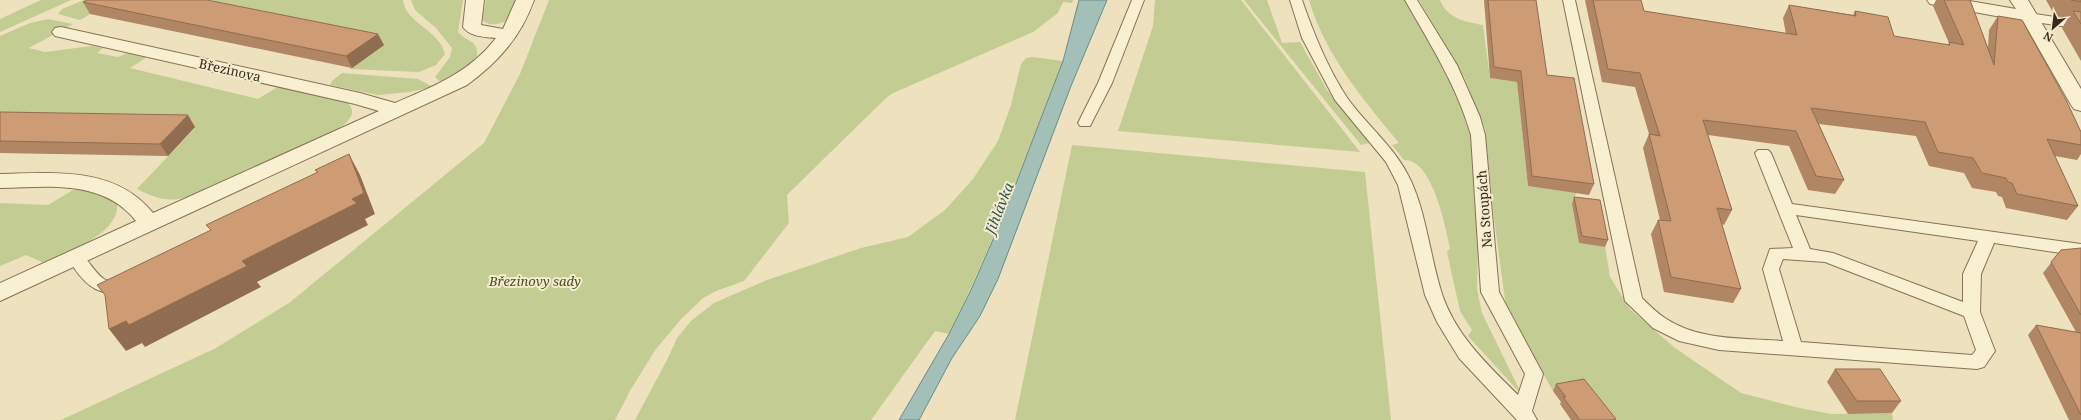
<svg xmlns="http://www.w3.org/2000/svg" width="2081" height="420" font-family="'Noto Serif',serif">
<style>
.green{fill:#c3cc93}
.water{fill:#a2bfb8;stroke:#698d85}
.lines{fill:none;stroke-linecap:round;stroke-linejoin:round}
.lane-casing{stroke:#867257;stroke-width:2}
.street-casing{stroke:#867257;stroke-width:2}
.lane{fill:#f9efd1;fill-rule:evenodd}
.street{fill:#f9efd1;fill-rule:evenodd}
.wall{fill:#b08664}
.shaded-wall{fill:#906d51}
.building{fill:#cd9c74;stroke:#906d51}
.labels{text-anchor:middle;dominant-baseline:central;stroke-width:4;stroke-linejoin:round;paint-order:stroke}
.street-label{font-size:13px;fill:#36291c;stroke:#f5ebce}
.park-label{font-size:13px;font-style:italic;fill:#445222;stroke:#f5ebce}
.water-label{font-size:14px;font-style:italic;fill:#2b5654;stroke:#f5ebce}
</style>
<rect width="100%" height="100%" fill="#eee1be"/>
<g class="green">
<polygon points="41,0 71,0 0,32 0,19"/>
<polygon points="84,0 115,0 80,20 58,14 62,9"/>
<path d="M155 0H403C406 24 439 29 445 54L436 65 419 72 349 69 383 45Z"/>
<path d="M411 0H463L458 32C468 43 479 40 477 57L471 64 442 83 435 77 450 57 452 48 436 28 415 10Z"/>
<path d="M486 0H516L508 20C501 24 489 27 482 20Z"/>
<polygon points="549,0 1073,0 1072,3 1063,2 1058,13 1033,32 891,94 884,100 787,195 789,223 744,281 716,291 703,298 681,319 656,349 631,389 615,420 61,420 216,348 289,303 484,143 520,74"/>
<polygon points="1155,0 1241,0 1360,152 1118,131 1153,26"/>
<polygon points="1244,0 1267,0 1282,43 1300,42 1327,90 1369,143 1361,145"/>
<path d="M1309 0H1405L1454 86 1464 112 1471 138 1474 171 1478 236 1477 289 1482 313 1522 395 1468 336 1472 330 1460 311 1447 252 1450 248C1446 228 1432 158 1404 160L1392 145 1399 143C1363 99 1325 55 1309 0Z"/>
<path d="M1419 0H1440C1447 18 1465 22 1483 25L1490 78 1517 82 1528 186 1576 193 1572 204 1579 243 1605 247 1610 277 1630 309 1675 348 1741 393 1795 407 1831 414 1892 413 1893 420H1607L1581 386 1553 391 1506 307 1493 211 1485 129 1464 77Z"/>
<path d="M48 19 73 24 29 48 45 52 92 46 103 48 97 53 118 57 127 53 147 57 130 68 258 99 279 86 346 101C360 113 347 124 335 130L194 195C170 203 159 200 137 189L195 128 0 124V36L30 23Z"/>
<path d="M1033 57 1063 61C1027 153 993 245 949 334L935 331 871 420H635L668 358 677 338 691 321 714 303 767 280 861 248 908 237 945 210 973 179 998 141 1011 105 1021 64 1026 58Z"/>
<polygon points="342,73 418,79 433,87 409,92 378,95 330,85 332,81"/>
<polygon points="1072,145 1365,172 1391,420 1015,420"/>
<path d="M83 187 94 189 117 203C121 233 67 252 44 263L26 255 0 266V203L48 205 73 190Z"/>
</g>
<polygon class="water" points="1079,0 1107,0 1071,86 998,279 980,316 952,358 919,420 899,420 949,334 971,290 1005,212 1063,61"/>
<g class="lines">
<g class="lane-casing">
<g id="lane">
<polygon points="1132,0 1144,0 1112,83 1090,126 1080,126 1078,123 1098,83"/>
<path d="M1290 0H1302C1313 32 1329 71 1348 99 1367 125 1393 146 1408 175 1426 209 1430 257 1442 294 1456 336 1488 365 1518 395L1525 374 1481 292 1471 135C1457 86 1430 44 1405 0H1417L1457 65 1480 117 1485 135 1499 292 1543 374 1532 411 1537 420H1517L1459 358 1437 322 1425 295 1398 185 1386 162 1335 100 1302 38Z"/>
<path d="M1563 0H1575L1642 298C1649 305 1657 313 1665 318 1699 341 1744 338 1783 341L1763 269 1770 249 1793 248 1755 153 1758 150H1768L1771 153 1792 204 2081 244V256L1994 243 1981 274 1980 312 1995 351 1984 367 1977 369 1719 350 1679 341 1653 328 1625 301ZM1796 215 1978 241 1963 274V302L1833 253 1810 249ZM1783 259 1825 262 1964 316 1976 350 1972 355 1801 342 1779 269Z"/>
<polygon points="2028,13 2081,21 2081,29 2023,20 2022,17"/>
<path d="M76 252C88 256 93 272 104 279 110 283 117 281 123 283L126 287 123 291C96 299 80 279 68 258L70 254Z"/>
</g>
</g>
<g class="street-casing">
<g id="street">
<path d="M466 0H484L481 25 503 29 516 0H534C521 37 498 62 467 85L0 301V283L136 221C103 179 48 187 0 188V174C55 173 115 166 153 213L379 111 355 104 55 36 52 32 55 28 61 27 360 93 395 103C434 86 469 73 496 38 485 37 470 37 463 27Z"/>
<polygon points="1927,0 1964,0 2016,9 2010,0 2028,0 2081,89 2081,111 2074,109 2071,105 2023,21 1936,5 1930,4"/>
</g>
</g>
<use href="#lane" class="lane"/>
<use href="#street" class="street"/>
</g>
<g class="wall">
<polygon points="1484,0 1536,0 1547,75 1594,184 1589,195 1528,186 1517,82 1490,78"/>
<polygon points="1585,0 1641,0 1644,11 1786,34 1783,18 1789,5 1853,15 1855,11 1894,36 1948,45 1949,43 1933,6 1936,0 1970,0 1988,48 1989,30 1998,16 2081,132 2081,154 2077,160 2055,156 2078,206 2067,220 2006,208 2002,197 1998,196 1996,192 1972,188 1964,173 1929,166 1916,136 1819,124 1844,180 1835,194 1808,190 1789,146 1708,135 1732,210 1724,225 1722,224 1741,289 1733,303 1664,292 1651,234 1658,220 1660,220 1643,148 1649,134 1635,87 1602,82"/>
<polygon points="2046,0 2081,0 2081,61 2062,28 2068,18 2055,16"/>
<polygon points="83,2 384,45 352,68 90,14"/>
<polygon points="0,112 195,127 168,156 0,153"/>
<polygon points="1574,197 1608,240 1605,247 1579,243 1572,204"/>
<polygon points="2081,248 2081,420 2069,420 2028,335 2036,325 2076,332 2043,273 2061,250"/>
<polygon points="1835,369 1901,401 1892,413 1848,414 1827,382"/>
<polygon points="1556,384 1616,419 1615,420 1571,420 1560,404 1561,402 1553,391"/>
</g>
<g class="shaded-wall">
<polygon points="378,34 384,45 352,68 346,56"/>
<polygon points="188,115 195,127 168,156 160,144"/>
<polygon points="349,154 360,175 375,214 365,219 368,225 257,282 261,287 145,347 142,343 126,351 109,329 242,261 352,199"/>
</g>
<g class="building">
<polygon points="87,0 207,0 378,34 346,56 83,2"/>
<polygon points="1488,0 1536,0 1547,75 1574,78 1594,184 1532,176 1521,71 1494,67"/>
<polygon points="1593,0 1641,0 1644,11 1797,35 1789,5 1856,16 1855,11 1888,17 1894,36 1950,45 1949,42 1964,45 1944,0 1970,0 1994,65 1998,16 2022,20 2066,100 2081,132 2081,145 2047,139 2078,206 2017,194 2012,183 2008,182 2006,178 1982,173 1973,158 1938,152 1925,122 1811,108 1844,180 1816,176 1796,131 1703,120 1732,210 1717,208 1741,289 1671,277 1658,220 1671,221 1649,134 1660,136 1640,73 1608,69"/>
<polygon points="2071,0 2081,0 2081,2"/>
<polygon points="2073,11 2081,12 2081,24"/>
<polygon points="0,112 188,115 160,144 0,141"/>
<polygon points="349,154 364,193 352,199 357,203 242,261 247,266 129,325 126,321 109,329 105,295 97,285 211,230 206,225 318,172 315,170"/>
<polygon points="1574,197 1600,200 1608,240 1582,236"/>
<polygon points="2081,248 2081,315 2051,262 2061,250"/>
<polygon points="2036,325 2081,333 2081,415"/>
<polygon points="1835,369 1880,369 1901,401 1857,401"/>
<polygon points="1584,379 1616,419 1611,420 1580,420 1563,397 1566,397 1556,384"/>
</g>
<g class="labels">
<g class="street-label">
<text transform="translate(230 70) rotate(13)">Březinova</text>
<text transform="translate(1484 209) rotate(-94)">Na Stoupách</text>
</g>
<g class="park-label">
<text x="535" y="281">Březinovy sady</text>
</g>
<g class="water-label">
<text transform="translate(999 208) rotate(-68)">Jihlávka</text>
</g>
</g>
<g transform="translate(2053 28) rotate(208)" stroke="#f5ebce" stroke-width="3" paint-order="stroke">
<path d="M0-3L7 15L0 10L-7 15Z" fill="#36291c"/>
<text y="-6" font-size="11" font-weight="bold" text-anchor="middle" fill="#36291c">N</text>
</g>
</svg>
